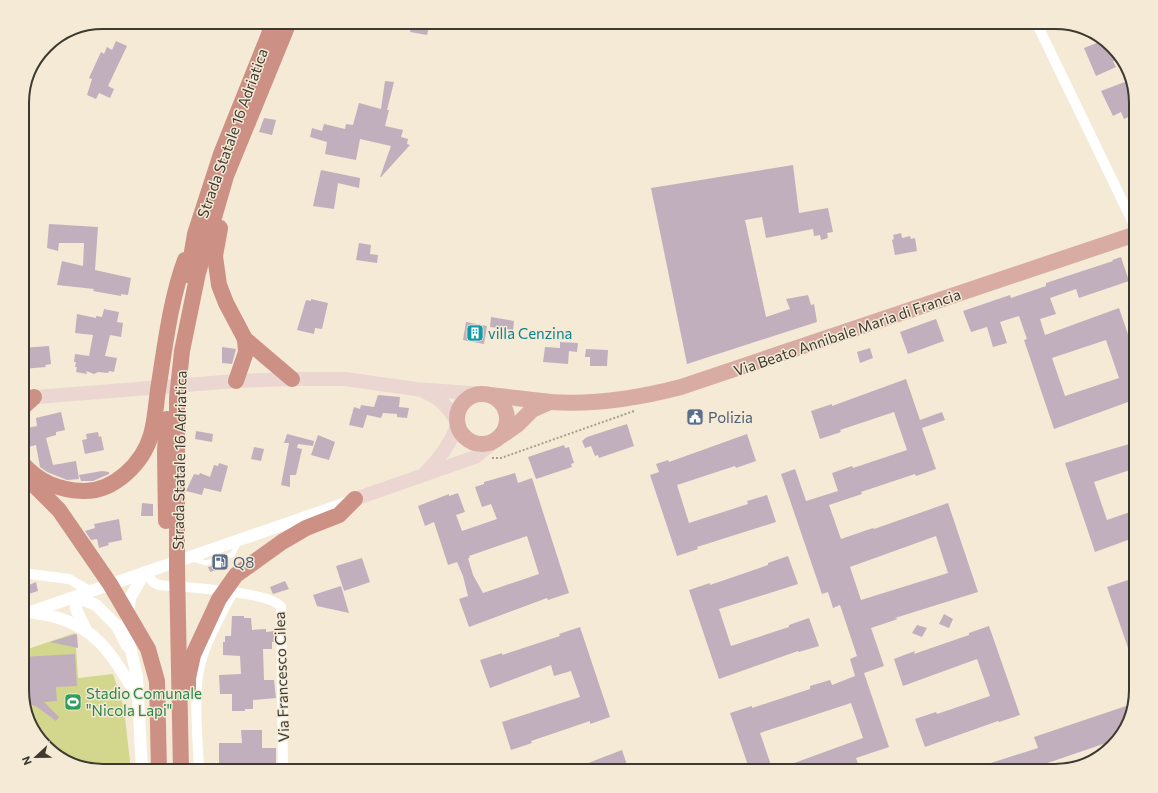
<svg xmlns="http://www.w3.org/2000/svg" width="1158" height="793" font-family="Commissioner,sans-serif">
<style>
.park{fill:#d3d78d}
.building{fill:#c2afbd;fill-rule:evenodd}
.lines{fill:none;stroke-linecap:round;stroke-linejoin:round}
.path{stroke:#a69e8f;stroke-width:2;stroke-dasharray:2 2;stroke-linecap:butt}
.service{stroke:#fff;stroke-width:5}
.minor{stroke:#fff;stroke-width:10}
.tertiary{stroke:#fff;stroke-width:12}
.secondary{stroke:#ecd6d1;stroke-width:14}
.primary{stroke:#d9aca3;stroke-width:16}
.trunk{stroke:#cc9084;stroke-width:16}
.labels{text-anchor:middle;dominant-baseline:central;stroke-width:3;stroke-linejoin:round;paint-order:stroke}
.street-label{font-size:15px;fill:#3e3a32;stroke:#f4ead6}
.culture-label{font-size:15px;fill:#0d838f;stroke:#f4ead6;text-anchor:start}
.service-label{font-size:15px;fill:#4e5e75;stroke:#f4ead6;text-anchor:start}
.leisure-label{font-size:15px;fill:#27864d;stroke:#f4ead6;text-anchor:start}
.rim{fill:none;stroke:#3e3a32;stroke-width:2}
</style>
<rect width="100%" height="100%" fill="#f4ead6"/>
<polygon class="park" points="75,633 78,678 113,674 124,708 131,771 103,771 58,757 33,731 22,696 22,651"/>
<g class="building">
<polygon points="412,24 429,27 427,35 410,32"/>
<polygon points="1104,40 1120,58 1113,61 1116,67 1096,76 1084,48"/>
<polygon points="116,41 127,46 108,86 114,89 110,98 99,93 96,99 87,95 92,79 89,78 101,52 104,54 107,47 112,50"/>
<polygon points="1130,80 1136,102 1136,105 1128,109 1131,116 1124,119 1121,112 1113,116 1101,91"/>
<polygon points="385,81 394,82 387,110 389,110 385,126 403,130 401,137 408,139 407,144 410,145 381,177 380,177 391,146 360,139 356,160 325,154 327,142 310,137 312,128 322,131 324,124 345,129 346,124 353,125 359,103 381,109"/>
<polygon points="264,118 276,120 272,135 259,132"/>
<polygon points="793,165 799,213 828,208 833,232 827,233 828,238 821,240 820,235 814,236 813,229 766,238 762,217 745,220 766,317 790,309 786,299 808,295 811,305 814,304 817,322 687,364 651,188"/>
<polygon points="321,170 360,178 359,188 338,183 334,209 313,206"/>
<polygon points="49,224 98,227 95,270 131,278 128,295 121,294 121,296 93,291 94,289 57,285 62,261 83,266 84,243 59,243 58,251 47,248"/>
<polygon points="901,233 902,238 910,236 911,239 915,238 917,251 895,255 892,240 894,239 893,235"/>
<polygon points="359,243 371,245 370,254 378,255 377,263 356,260"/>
<path d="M1121 257 1129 281 1079 298 1076 289 1050 298 1056 314 1040 319 1045 335 1119 308 1136 358V401L1128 404V402L1054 429 1024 340 1027 339 1019 316 1000 322 1007 343 993 347 987 327 971 332 963 311 1010 295 1011 298 1046 286V283L1113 261 1112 260ZM1106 340 1119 378 1065 396 1052 358Z"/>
<polygon points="311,299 328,303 322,329 315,328 314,334 297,330 306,300 311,301"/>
<polygon points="104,309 119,312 117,322 123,323 121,337 110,335 105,356 117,358 114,372 109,371 108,373 98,372 94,374 86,371 87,374 76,372 77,367 75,367 76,362 74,362 75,354 89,356 93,335 75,333 77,314 96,318 96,316 102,317"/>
<polygon points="491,317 514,321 513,330 490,327"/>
<polygon points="936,319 944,341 908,354 900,332"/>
<polygon points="466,322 487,326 484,344 463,340"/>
<polygon points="560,342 578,343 577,352 569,351 568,364 543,362 545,347 560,348"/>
<polygon points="49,346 51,364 45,365 46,367 22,369 22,348"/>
<polygon points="222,347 236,349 232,364 222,363"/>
<polygon points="870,348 873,358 860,363 857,352"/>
<polygon points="586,349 608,350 607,366 590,366 590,357 585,357"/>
<path d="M906 379 920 420 942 412 945 420 922 428 936 469 916 476 915 474 861 492 862 494 829 505 841 539 873 528 874 529 948 503 978 592 895 618 898 619 871 628 884 666 864 673 889 747 856 758 860 769 855 771H775V770L863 738 851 703 760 733 773 771H750L730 713 752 706V708L810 689V686L830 680 832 685 855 676 850 659 857 656 840 605 833 608 828 592 822 594 781 474 795 469 806 501 838 491 832 473 852 466 853 468 907 450 894 412 840 430 841 432 820 439 811 411 832 404V406ZM936 536 948 573 861 600 850 567Z"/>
<polygon points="378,395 400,397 399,407 409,408 407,418 397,417 397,414 383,413 381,418 367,415 363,428 349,425 354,407 360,409 361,405 374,407"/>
<polygon points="61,412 65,430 56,432 56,435 46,438 53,465 76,461 79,479 67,480 47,472 40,467 36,445 24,448 22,429 37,426 36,418"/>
<polygon points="627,424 634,446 599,458 598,455 595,456 591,446 585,448 582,441 587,437"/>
<polygon points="196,431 213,434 212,442 195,439"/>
<polygon points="98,432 99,437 101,436 104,450 85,454 82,440 87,439 86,434"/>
<polygon points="287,434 314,441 313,446 298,444 297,448 302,449 296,475 290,475 290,487 281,485 289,443 284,443"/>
<polygon points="747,434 756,461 736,468 735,466 677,485 689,523 748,504 747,501 767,495 776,522 697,547 698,549 677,556 650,475 659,472 656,464 668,460 669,462"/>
<polygon points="318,435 335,442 329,460 311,455"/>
<polygon points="1136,442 1136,468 1094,482 1107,520 1136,510 1136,537 1095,552 1065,463"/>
<polygon points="564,445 565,448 569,447 574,463 571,464 572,467 536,479 528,457"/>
<polygon points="254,447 264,449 261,461 251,459"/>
<polygon points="219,463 228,466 221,492 204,488 202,495 186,491 194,474 199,475 200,473 210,477 214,465 218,466"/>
<polygon points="102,471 109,472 109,474 93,481 81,481 79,475"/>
<path d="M515 473 518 483 532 478 569 593 548 600 547 598 469 627 459 599 468 596 463 576 457 562 448 565 434 522 425 526 418 506 449 494V496L458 493 465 512 456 515 462 531 497 519 491 504 482 507 475 487 484 484V482ZM527 536 539 574 483 593 473 575 468 558H470L469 556Z"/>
<polygon points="142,503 153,504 153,516 141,516"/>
<polygon points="119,519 122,540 108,543 109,545 99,548 97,539 91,540 85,531 95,528 94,524"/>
<polygon points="788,556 798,584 719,609 731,646 789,627 789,625 809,618 819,646 799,652 798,651 719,679 689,590 710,583 710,585 768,565 768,563"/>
<polygon points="362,558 370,582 344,591 336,566"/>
<polygon points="218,564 219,569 210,572 208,567"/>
<polygon points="1136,579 1136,667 1135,668 1107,587 1128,580 1129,582"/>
<polygon points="22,580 27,580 29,585 36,582 38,591 22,596"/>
<polygon points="285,581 289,589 273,594 270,587"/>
<polygon points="341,586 349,613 317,606 313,595"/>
<polygon points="944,614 953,619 949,628 939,624"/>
<polygon points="232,616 244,616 244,618 251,618 252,630 266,629 266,632 275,631 275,642 272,642 272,649 263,649 264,680 274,680 276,698 253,700 253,709 245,709 245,711 232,711 232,694 220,694 219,675 241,674 240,656 223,655 223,642 225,642 225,636 231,636"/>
<polygon points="917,625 927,628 922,637 912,633"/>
<polygon points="989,626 1020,715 999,722 998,721 925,747 915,719 936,712 937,714 990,696 977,659 903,686 894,659 915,651 914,654 969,635 969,633"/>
<polygon points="580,627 610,717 590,724 590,721 531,741 532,743 511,750 502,722 580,697 571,671 554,676 551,665 490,688 480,660 502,653 502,655 560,636 559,634"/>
<polygon points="76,634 77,635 78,648 50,642"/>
<polygon points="75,654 77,686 56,687 57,701 44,702 59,717 56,721 37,707 25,702 22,657"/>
<polygon points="1132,704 1122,735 1118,739 1024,771 973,771 972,769 1038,748 1034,737"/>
<polygon points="241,730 262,730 262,748 276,748 276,769 232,771 232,763 219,763 219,743 242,743"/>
<polygon points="622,750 629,771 571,771 570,770"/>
</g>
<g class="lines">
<polyline class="path" points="492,458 501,458 634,411"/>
<g class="service">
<polyline points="1128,240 1136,247"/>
<polyline points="193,559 206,563 232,555 239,542"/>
</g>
<g class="minor">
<polyline points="1036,22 1136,229"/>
<path d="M145 572 153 582 159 585C179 587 271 591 281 607L283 771"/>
<polyline points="22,573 69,579 90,591"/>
<path d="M199 771C198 739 192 688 202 658 209 635 222 613 233 592"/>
</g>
<g class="tertiary">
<polyline points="76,597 96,605 117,626 127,646"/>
<polyline points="76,597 76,609 86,630"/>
<path d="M34 613C93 620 109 650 137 696"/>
<polyline points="22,615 352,501"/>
<polyline points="142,771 137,677 129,641 127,623 130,598 145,572"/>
</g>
<g class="secondary">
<path d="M425 392C440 398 448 407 456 420"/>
<polyline points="24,398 236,381 292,379 345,379 416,389 482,394"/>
<path d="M425 473C440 459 449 446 457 427"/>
<polyline points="355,499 475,457 495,441"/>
</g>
<g class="primary">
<circle cx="482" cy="419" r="25"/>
<path d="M490 395C510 397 530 400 551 402 595 405 639 398 681 387L1136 234"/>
<polyline points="501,436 517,425 532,410 550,402"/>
</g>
<g class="trunk">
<polyline points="220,228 215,256 219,285 226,303 245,339 292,379"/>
<polyline points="188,275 195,234 221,154 274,22"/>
<polyline points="236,381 246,352 245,339"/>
<polyline points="22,408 34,397"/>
<path d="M22 463C39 482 58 490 83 491 114 492 143 463 151 435 155 421 156 405 158 390 165 347 170 301 185 260"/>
<polyline points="28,479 59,510 110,584 148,649 157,681 159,771"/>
<polyline points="166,521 165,451 167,419"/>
<polyline points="188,689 188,678 193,655 219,599 236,575 282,542 306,528 339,515 355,499"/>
<polyline points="181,771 177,569 177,398 182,351 198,273 226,176 289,22"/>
</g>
</g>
<defs>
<g id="building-square" transform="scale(0.9)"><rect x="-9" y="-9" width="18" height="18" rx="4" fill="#0f9aa8" stroke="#f4ead6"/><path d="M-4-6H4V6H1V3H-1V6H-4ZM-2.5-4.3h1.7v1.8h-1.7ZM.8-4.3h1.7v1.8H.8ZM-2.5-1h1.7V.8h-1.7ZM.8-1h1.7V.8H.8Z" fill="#fff"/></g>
<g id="civic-square" transform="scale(0.9)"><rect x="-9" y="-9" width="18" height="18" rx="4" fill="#5c6f8a" stroke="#f4ead6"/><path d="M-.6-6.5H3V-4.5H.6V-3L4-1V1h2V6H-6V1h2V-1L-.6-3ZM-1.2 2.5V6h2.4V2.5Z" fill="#fff"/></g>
<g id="fuel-square" transform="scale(0.9)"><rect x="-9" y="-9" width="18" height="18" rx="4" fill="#5c6f8a" stroke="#f4ead6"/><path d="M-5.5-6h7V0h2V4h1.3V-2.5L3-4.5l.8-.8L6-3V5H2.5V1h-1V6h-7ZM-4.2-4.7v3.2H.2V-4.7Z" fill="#fff"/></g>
<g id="stadium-square" transform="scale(0.9)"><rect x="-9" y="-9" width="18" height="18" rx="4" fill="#2e9e5b" stroke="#f4ead6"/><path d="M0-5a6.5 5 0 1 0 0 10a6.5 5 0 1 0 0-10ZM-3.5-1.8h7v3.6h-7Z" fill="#fff"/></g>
</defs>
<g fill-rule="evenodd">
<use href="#building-square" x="475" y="333"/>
<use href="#civic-square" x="695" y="417"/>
<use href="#fuel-square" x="220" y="562"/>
<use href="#stadium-square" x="73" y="702"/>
</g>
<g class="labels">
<g class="street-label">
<text transform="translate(232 133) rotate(-70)">Strada Statale 16 Adriatica</text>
<text transform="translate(847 332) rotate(-19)">Via Beato Annibale Maria di Francia</text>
<text transform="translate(179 460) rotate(-89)">Strada Statale 16 Adriatica</text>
<text transform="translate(281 677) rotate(-92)">Via Francesco Cilea</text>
</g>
<g class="culture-label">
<text x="488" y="333">villa Cenzina</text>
</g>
<g class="service-label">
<text x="708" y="417">Polizia</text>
<text x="233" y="562">Q8</text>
</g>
<g class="leisure-label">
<text x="86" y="693">Stadio Comunale<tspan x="86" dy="17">"Nicola Lapi"</tspan></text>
</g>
</g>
<path d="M0 0H1158V793H0ZM103 29H1055A74 74 0 0 1 1129 103V690A74 74 0 0 1 1055 764H103A74 74 0 0 1 29 690V103A74 74 0 0 1 103 29Z" fill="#f4ead6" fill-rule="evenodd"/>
<path class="rim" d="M103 29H1055A74 74 0 0 1 1129 103V690A74 74 0 0 1 1055 764H103A74 74 0 0 1 29 690V103A74 74 0 0 1 103 29Z"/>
<g transform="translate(36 757) rotate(248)" stroke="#f4ead6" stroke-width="3" paint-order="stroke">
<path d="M0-3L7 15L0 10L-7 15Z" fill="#3e3a32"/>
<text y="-6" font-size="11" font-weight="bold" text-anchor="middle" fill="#3e3a32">N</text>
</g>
</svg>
